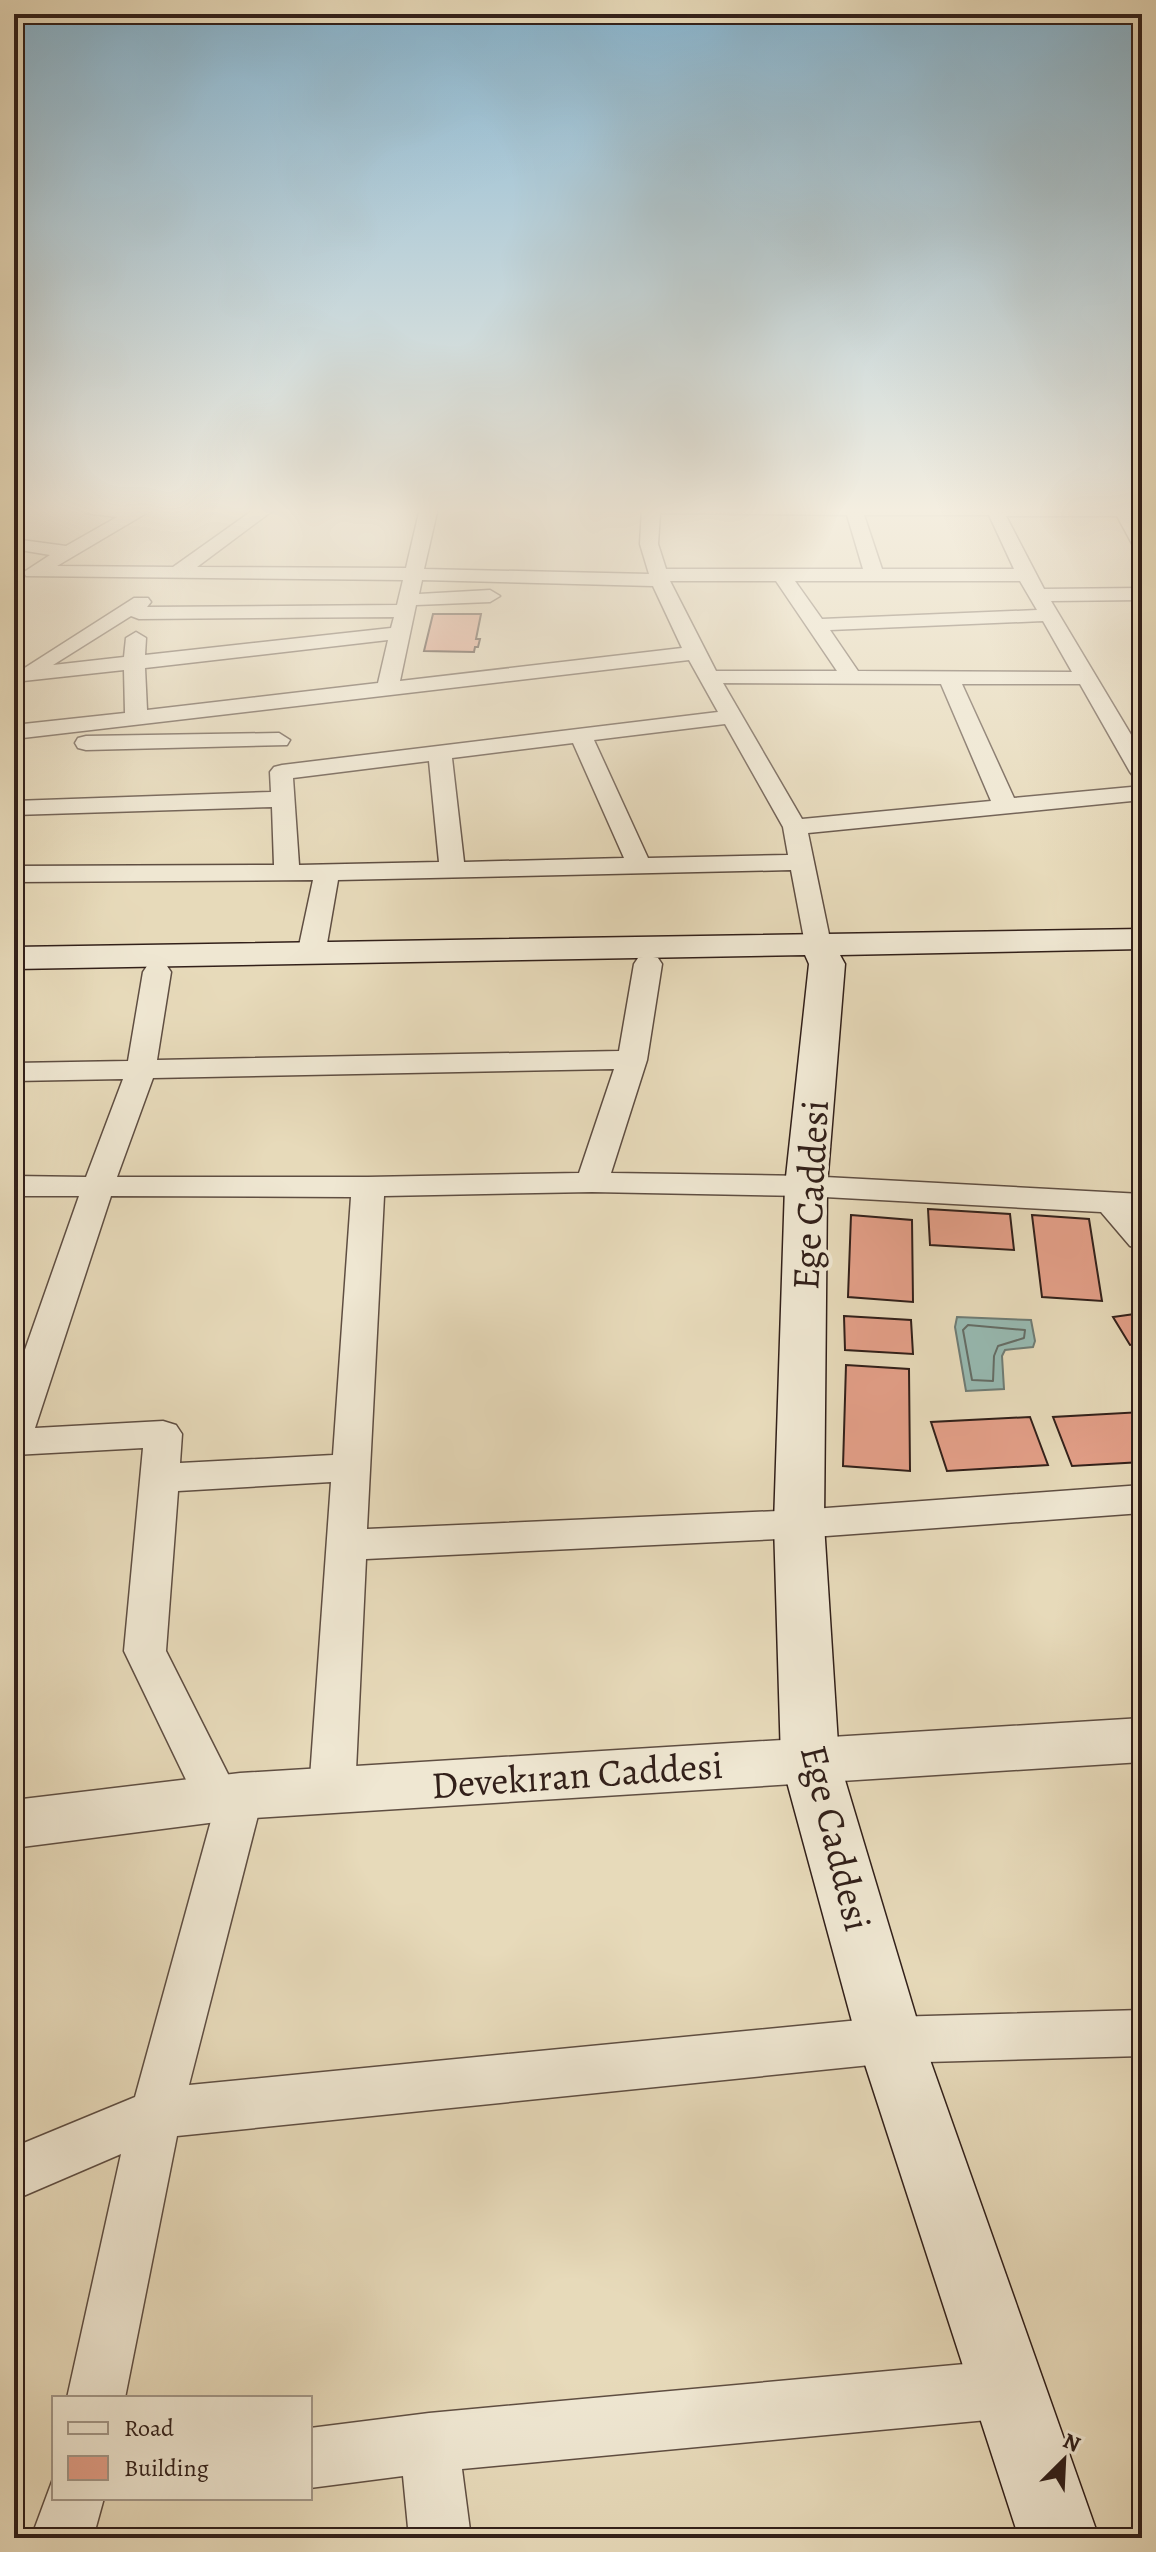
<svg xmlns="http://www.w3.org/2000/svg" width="1156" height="2552" font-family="Alegreya,serif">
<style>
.water{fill:#97bab2;stroke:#6f7c75;stroke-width:2}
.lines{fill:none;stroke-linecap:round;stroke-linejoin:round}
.shore{stroke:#646d66;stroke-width:2}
.building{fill:#e39f88;stroke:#32201a;stroke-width:2}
.minor-casing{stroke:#5f4e42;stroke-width:3}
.tertiary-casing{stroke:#5f4e42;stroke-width:3}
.secondary-casing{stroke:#32201a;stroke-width:3}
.minor{fill:#efe7d2;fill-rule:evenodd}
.tertiary{fill:#efe7d2;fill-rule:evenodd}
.secondary{fill:#efe7d2;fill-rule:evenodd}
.labels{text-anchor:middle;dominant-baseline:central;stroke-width:8;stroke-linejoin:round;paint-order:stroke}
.near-street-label{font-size:38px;fill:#32201a;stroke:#efe7d2}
</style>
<rect width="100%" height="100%" fill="#e7daba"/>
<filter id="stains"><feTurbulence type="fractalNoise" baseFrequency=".0025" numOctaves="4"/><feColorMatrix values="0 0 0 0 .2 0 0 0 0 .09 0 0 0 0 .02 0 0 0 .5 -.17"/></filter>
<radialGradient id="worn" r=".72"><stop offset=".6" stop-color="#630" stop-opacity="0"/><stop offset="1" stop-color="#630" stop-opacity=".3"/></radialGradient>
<polygon class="water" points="957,1317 1031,1320 1035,1341 1033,1347 1005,1350 1002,1356 1004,1389 966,1391 955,1327"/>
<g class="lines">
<polygon class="shore" points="968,1325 1025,1330 1024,1338 998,1346 994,1356 993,1381 972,1380 963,1330"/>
</g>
<g class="building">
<polygon points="433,614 481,614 476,639 480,639 478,647 475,647 474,652 424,651"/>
<polygon points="928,1209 1010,1214 1014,1250 930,1245"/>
<polygon points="851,1215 912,1220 913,1302 848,1297"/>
<polygon points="1032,1215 1089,1219 1102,1301 1042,1297"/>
<polygon points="1142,1313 1142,1343 1130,1345 1113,1317"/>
<polygon points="844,1316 911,1320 913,1354 845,1350"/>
<polygon points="846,1365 909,1369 910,1471 843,1466"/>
<polygon points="1142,1412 1142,1462 1072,1466 1053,1417"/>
<polygon points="1030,1417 1048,1465 947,1471 931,1422"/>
</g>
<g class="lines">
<g class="minor-casing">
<g id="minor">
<path d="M76 508H155L57 566 173 567 256 508H276L197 567 406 568 420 508H438L424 569 649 574 640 544 642 508H1130L1142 530V553L1136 551 1117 516H1006L1044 589 1142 588V600L1051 601 1142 753V779L1134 777 1130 772 1080 684H962L1014 798 1142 786V800L808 833 831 944 828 950H808L805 944 791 870 338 880 325 955 321 961H301L297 955 313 880 14 882V866L274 865 272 807 14 815V801L271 792 270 772 274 767 282 765 718 712 689 660 14 739V725L125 713 124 670 14 682V670L23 669 134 598H148L151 602 147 607 397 605 403 580 26 576 24 572 50 555 14 549V539L66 546 117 517 85 513ZM660 513 847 515 863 569H666L658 544ZM864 515H989L1014 569H882ZM422 580 653 586 682 648 400 681 416 605 490 602 500 596 490 590 419 594ZM670 581H776L837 671H716ZM795 581H1020L1037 610 822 619ZM131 616 139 619 394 617 391 628 145 655 146 638 136 632 126 638 124 657 53 665ZM1043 621 1072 672 858 671 830 630ZM388 640 378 683 147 710 145 668ZM723 683 941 684 991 801 802 819ZM725 724 783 827 788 855 648 858 594 740ZM573 743 624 858 464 862 452 758ZM429 761 439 862 299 865 293 778Z"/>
<polygon points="279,733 290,740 287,745 86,750 78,748 75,743 78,738 86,736"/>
<path d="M648 956 658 958 662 964 647 1060 611 1173 806 1176 1142 1194V1214H1138L1142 1218V1249L1130 1246 1101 1212 806 1196 592 1192 384 1196 367 1529 799 1510 1142 1485V1513L799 1538 366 1559 355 1792 348 1805 332 1811 316 1805 309 1792 331 1482 178 1491 166 1651 231 1780 240 1777 256 1783 263 1796 189 2085 890 2017 1142 2010V2056L890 2063 177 2136 125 2398H67L121 2154 14 2200V2147L135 2097 212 1817 202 1813 124 1651 143 1448 14 1455V1381L79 1196H14V1176L86 1177 123 1079 14 1081V1063L128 1061 143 972 147 966 157 964 167 966 171 972 157 1060 619 1051 634 964 638 958ZM614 1069 579 1173 368 1177H117L153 1078ZM111 1196 351 1197 333 1455 180 1463 182 1434 176 1425 163 1421 35 1428Z"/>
<polygon points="1009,2360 1029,2369 1038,2389 1029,2409 1009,2418 462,2469 471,2538 409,2538 403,2476 310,2488 310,2428 429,2413"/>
<polygon points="54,2476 54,2498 104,2498 93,2538 31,2538"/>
</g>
</g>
<g class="tertiary-casing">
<polygon id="tertiary" points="1142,1718 1142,1762 240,1819 14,1848 14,1800 240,1773"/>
</g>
<g class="secondary-casing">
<polygon id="secondary" points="1142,929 1142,949 840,955 845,964 827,1186 824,1524 839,1760 923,2040 1099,2538 1019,2538 857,2040 781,1760 774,1524 785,1186 809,964 805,955 14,969 14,947"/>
</g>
<use href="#minor" class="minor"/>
<use href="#tertiary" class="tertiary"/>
<use href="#secondary" class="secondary"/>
</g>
<linearGradient id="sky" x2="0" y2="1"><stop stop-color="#87b6d2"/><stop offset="0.59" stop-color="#f4eee0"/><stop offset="1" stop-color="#f4eee0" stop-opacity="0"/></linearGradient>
<rect width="1156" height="865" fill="url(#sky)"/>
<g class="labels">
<g class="near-street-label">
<text transform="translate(810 1195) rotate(-87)">Ege Caddesi</text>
<text transform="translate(577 1775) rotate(-4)">Devekıran Caddesi</text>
<text transform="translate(836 1838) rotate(76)">Ege Caddesi</text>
</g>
</g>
<rect width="1156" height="2552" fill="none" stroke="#e7daba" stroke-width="48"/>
<rect x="16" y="16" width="1124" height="2520" fill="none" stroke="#32201a" stroke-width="4"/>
<rect x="24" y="24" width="1108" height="2504" fill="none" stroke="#32201a" stroke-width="2"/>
<rect x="52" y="2396" width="260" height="104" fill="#efe7d2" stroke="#a39788" stroke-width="2"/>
<rect x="68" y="2422" width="40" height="12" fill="#efe7d2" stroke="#a39788" stroke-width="2"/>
<text x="124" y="2436" font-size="24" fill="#32201a">Road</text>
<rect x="68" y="2456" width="40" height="24" fill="#e39f88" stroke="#a39788" stroke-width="2"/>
<text x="124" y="2476" font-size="24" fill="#32201a">Building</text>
<g transform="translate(1064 2460) rotate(24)" stroke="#efe7d2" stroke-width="6" paint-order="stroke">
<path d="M0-6L14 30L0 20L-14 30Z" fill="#32201a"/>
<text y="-12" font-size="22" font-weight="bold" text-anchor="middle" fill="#32201a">N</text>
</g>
<rect width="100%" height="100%" filter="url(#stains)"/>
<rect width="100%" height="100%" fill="url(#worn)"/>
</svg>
